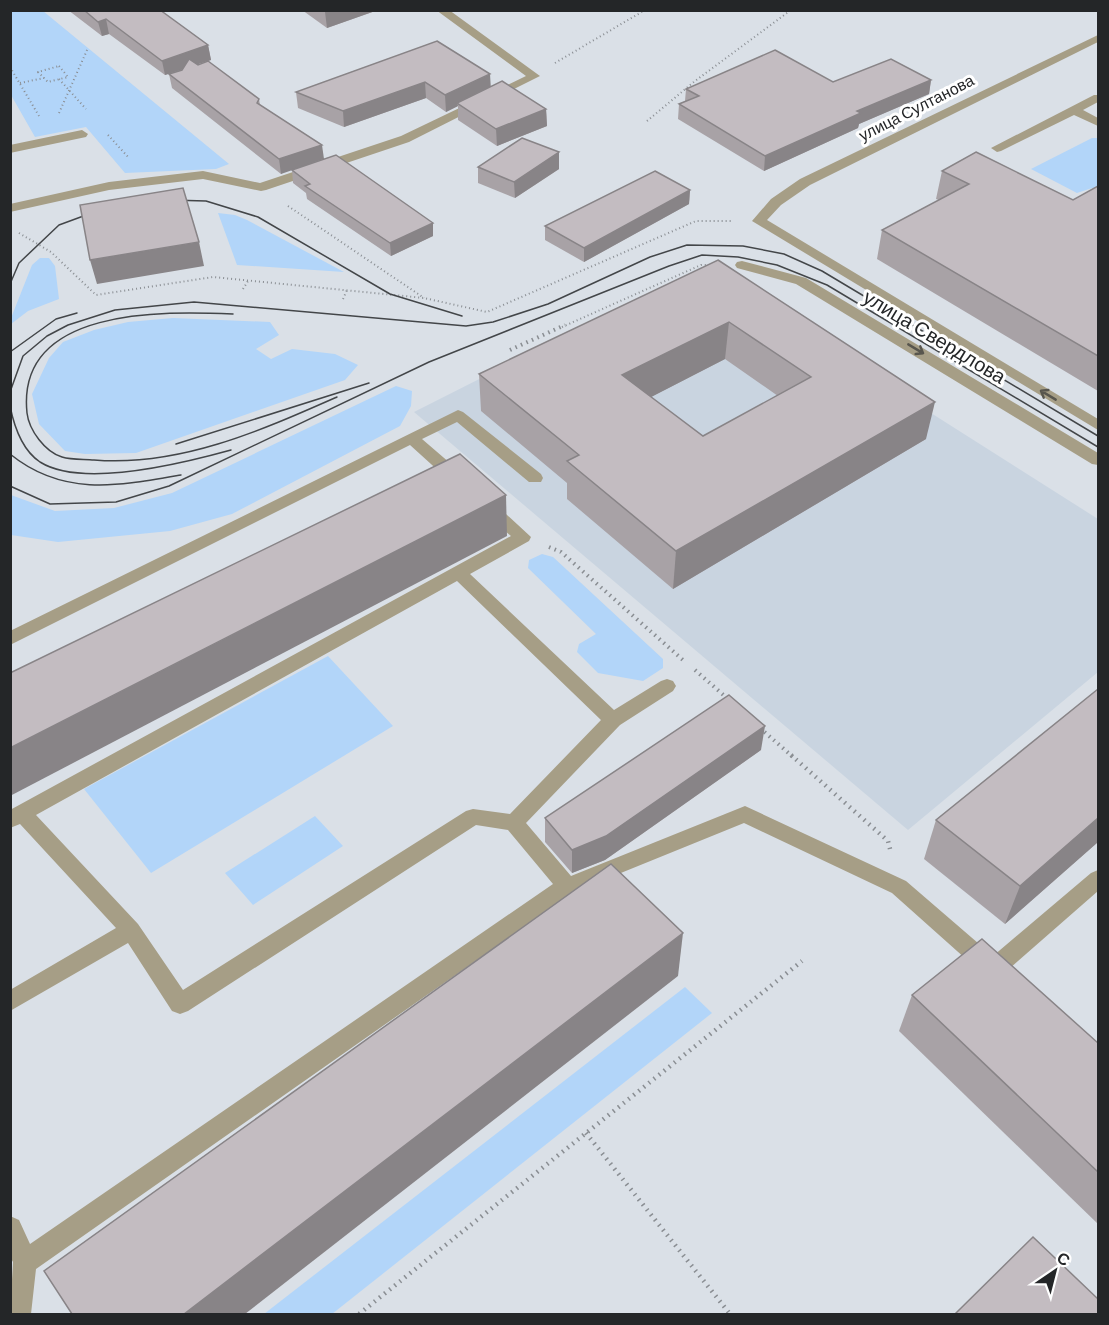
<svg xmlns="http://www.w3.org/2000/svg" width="1109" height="1325" font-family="Barlow,sans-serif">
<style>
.built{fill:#c9d4e0}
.green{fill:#b2d5f9}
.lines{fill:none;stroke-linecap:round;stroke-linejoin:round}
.path-far2{stroke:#8a8e93;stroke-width:2;stroke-dasharray:1 3;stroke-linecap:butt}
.path-far1{stroke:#8a8e93;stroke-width:4;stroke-dasharray:1.5 4.5;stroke-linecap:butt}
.path{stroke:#8a8e93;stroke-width:4.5;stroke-dasharray:1.5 5;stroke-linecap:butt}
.minor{fill:#a69e86;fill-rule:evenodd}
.tram{stroke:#434649;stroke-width:1.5}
.wall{fill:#a8a2a6;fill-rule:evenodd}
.shaded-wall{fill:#888487}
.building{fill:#c3bcc1;stroke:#888487;stroke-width:1.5;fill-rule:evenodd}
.oneway{stroke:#58564e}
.labels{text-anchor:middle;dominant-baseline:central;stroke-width:6;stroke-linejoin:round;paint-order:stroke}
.far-street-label{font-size:16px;fill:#242628;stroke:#fff}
.street-label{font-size:20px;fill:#242628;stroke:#fff}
</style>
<rect width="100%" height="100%" fill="#dae0e7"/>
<polygon class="built" points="701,267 1098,519 1098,672 908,830 414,412"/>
<g class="green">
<polygon points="10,11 43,11 229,164 216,169 125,173 86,127 35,137 11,95"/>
<polygon points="1092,138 1098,138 1098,191 1092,188 1077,193 1031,169"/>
<polygon points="218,213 235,215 247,220 344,272 237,265"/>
<polygon points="40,258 49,258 55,266 59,299 28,311 11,324 11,318 32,265"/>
<polygon points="173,318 270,322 279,335 256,349 271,359 292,349 335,354 358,365 345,380 136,453 85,454 65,451 39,424 32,394 49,358 63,342 94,330 128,322"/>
<polygon points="396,386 412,391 411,406 400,426 232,514 170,531 58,542 11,535 11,495 55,511 114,508 172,493"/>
<polygon points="542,554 553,557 663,659 663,668 643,681 598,673 577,652 579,644 596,634 528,568 529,560"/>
<polygon points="328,656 393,726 151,873 84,789"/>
<polygon points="315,816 343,846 253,905 225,873"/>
<polygon points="685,987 712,1013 332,1314 264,1314"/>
</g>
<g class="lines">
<g class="path-far2">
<polyline points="555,63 645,10"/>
<polygon points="59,66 68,77 48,82 38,72"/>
<polyline points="10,67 39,116"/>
<polyline points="59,79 86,109"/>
<polyline points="20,83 44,78"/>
<polyline points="59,113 88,48"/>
<polyline points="647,121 695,81 791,10"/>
<polyline points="108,135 129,158"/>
<polyline points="288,206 424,298"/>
<polyline points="19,233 51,252 96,295 213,277 424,298 487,312 696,221 731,221"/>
<polyline points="243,289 248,281"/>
<polyline points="343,299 347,290"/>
<polyline points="562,327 701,265 710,265"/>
</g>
<g class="path-far1">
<polyline points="510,350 565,325"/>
<polyline points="549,547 561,552 683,660"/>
<polyline points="695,670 728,699"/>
<polyline points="760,728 793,757"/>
</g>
<g class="path">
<polyline points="791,755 888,841 890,849"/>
<polyline points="586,1133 730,1314"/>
<polyline points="359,1314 802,961"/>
</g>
<g class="minor">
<polygon points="436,10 449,10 540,76 409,142 266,190 261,191 203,179 109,190 10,212 10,204 109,182 203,171 260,183 401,136 526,76"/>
<polygon points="1098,35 1098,42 810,185 781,205 767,220 1098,419 1098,430 752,221 771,199 800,179"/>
<polygon points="1094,95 1098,95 1098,102 1083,110 1098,118 1098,126 1074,115 1001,151 997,152 991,148"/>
<polygon points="82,130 88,134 86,137 10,153 10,145"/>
<polygon points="742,261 806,278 1098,453 1098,465 1092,464 796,284 737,268 735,265 737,262"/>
<polygon points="458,410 463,412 541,474 543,478 541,482 529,482 457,422 422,439 465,476 467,480 465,484 453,484 410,445 10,645 10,631"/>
<path d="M488 501 494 503 531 537 529 541 470 574 614 710 661 681 667 679 673 681 676 686 673 691 620 725 526 823 571 876 745 806 906 881 993 956 1091 873 1098 870V891L1001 976 993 978 985 976 892 893 744 823 574 892 36 1269 31 1314H10L13 1262 10 1257V1216L19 1220 30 1244 553 884 508 830 476 825 188 1011 180 1014 172 1011 128 943 10 1011V990L116 928 20 824 10 828V810L511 536 482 511 480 507 482 503ZM457 581 601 720 510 814 473 809 466 811 183 990 138 924 36 815Z"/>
</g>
<g class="tram">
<polyline points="170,200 206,201 258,217 390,294 462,316"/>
<polyline points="10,284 19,263 59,225 97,211"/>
<path d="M233 314C163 311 16 307 27 413 29 430 45 452 62 457 72 460 84 459 94 460 179 467 260 431 337 397"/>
<polyline points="10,352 56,319 77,313"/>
<polyline points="10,392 23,356 47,336 68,325 115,310 194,302 466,326 493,322 548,304 650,257 687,245 743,246 784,254 822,271 1098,436"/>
<path d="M10 406C14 426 22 450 40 462 83 489 184 463 231 450"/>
<polyline points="176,444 369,383"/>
<path d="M10 454C63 497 118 486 181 475"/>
<polyline points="10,486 50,504 116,502 169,486 429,362 669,266 702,255 738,257 777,265 827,285 1098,447"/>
</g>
</g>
<g class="wall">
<polygon points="68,10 160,10 208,45 211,60 197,64 259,99 260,105 322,145 281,174 172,88 169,74 182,70 165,75 109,34 102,36"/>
<polygon points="302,10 378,10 327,28"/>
<polygon points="437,41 490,87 546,109 547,126 497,146 458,120 458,106 446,112 426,98 344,127 298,108 296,92"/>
<polygon points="931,80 929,94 859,124 858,128 764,171 678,119 679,104 685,101 686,89 833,82"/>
<polygon points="559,152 559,169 515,198 478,183 478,167"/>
<polygon points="292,170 433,236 391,256 307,199 306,193 293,183"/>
<polygon points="942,171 1073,200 1098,186 1098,391 877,259 882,230 939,200 936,199"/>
<polygon points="690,190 689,204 584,262 545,240 545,226"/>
<path d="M718 260 926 439 673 589 567 499V483L481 411 479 374ZM725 359 778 396 703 436 651 397Z"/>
<polygon points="761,750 605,860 572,873 545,842 545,818"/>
<polygon points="936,820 1098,842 1005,924 924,859"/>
<polygon points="912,995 1098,1043 1098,1224 899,1031"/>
</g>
<g class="shaded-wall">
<polygon points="330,10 378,10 327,28 325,12"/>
<polygon points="106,19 109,34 102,36 98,22"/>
<polygon points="208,45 211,60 165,75 162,61"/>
<polygon points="490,74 491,90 457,103 458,106 446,112 445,95"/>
<polygon points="931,80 929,94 859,124 858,128 764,171 765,156 857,111"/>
<polygon points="425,82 426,98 344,127 343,111"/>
<polygon points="546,109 547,126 497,146 496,129"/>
<polygon points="322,145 324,159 281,174 279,159"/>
<polygon points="559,152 559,169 515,198 514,182"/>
<polygon points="690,190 689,204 584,262 584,248"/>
<polygon points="433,223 433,236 391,256 390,243"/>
<polygon points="199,242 204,266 97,284 90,260"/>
<polygon points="729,322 725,359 620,413 622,375"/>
<polygon points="935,402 926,439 673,589 676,551"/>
<polygon points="506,495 507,536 10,796 10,748"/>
<polygon points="765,726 761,750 605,860 572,873 572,850"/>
<polygon points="1098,818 1098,842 1005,924 1020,886"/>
<polygon points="683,933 678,976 245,1314 184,1314"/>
</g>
<g class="building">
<polygon points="84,10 160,10 208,45 162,61 106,19 98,22"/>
<polygon points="437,41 490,74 445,95 425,82 343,111 296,92"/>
<polygon points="775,50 833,82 891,59 931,80 857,111 861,113 765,156 679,104 699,96 686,89"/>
<polygon points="189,59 198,65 208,61 259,99 257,103 322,145 279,159 169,74 182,70"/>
<polygon points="502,81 546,109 496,129 457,103"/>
<polygon points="522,138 559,152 514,182 478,167"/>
<polygon points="976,152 1073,200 1098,186 1098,356 882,230 969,184 942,171"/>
<polygon points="336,155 433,223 390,243 305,186 310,184 292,170"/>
<polygon points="655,171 690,190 584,248 545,226"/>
<polygon points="183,188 199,242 90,260 80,205"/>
<path d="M718 260 935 402 676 551 567 461 579 455 479 374ZM729 322 811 377 703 436 622 375Z"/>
<polygon points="460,454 506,495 10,748 10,673"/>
<polygon points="1098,689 1098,818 1020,886 936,820"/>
<polygon points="729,695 765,726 606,836 572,850 545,818"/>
<polygon points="611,864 683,933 184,1314 72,1314 44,1271"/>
<polygon points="982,939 1098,1043 1098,1172 912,995"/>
<polygon points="1033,1237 1098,1299 1098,1314 955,1314"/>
</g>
<defs><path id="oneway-shaft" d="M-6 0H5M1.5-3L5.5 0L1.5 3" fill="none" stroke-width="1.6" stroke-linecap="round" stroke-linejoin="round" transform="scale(1.5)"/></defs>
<g class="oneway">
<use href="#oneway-shaft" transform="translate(916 349) rotate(31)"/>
<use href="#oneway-shaft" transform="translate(1048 395) rotate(-149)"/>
</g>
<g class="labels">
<g class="far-street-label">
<text transform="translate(916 107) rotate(-27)">улица Султанова</text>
</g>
<g class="street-label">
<text transform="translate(935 336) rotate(31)">улица Свердлова</text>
</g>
</g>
<rect width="1109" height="1325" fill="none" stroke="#242628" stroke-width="24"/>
<g transform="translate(1055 1271) rotate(35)" stroke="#ffffff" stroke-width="4.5" paint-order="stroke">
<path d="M0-4.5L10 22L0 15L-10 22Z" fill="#242628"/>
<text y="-9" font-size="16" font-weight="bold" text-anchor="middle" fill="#242628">С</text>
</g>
</svg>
